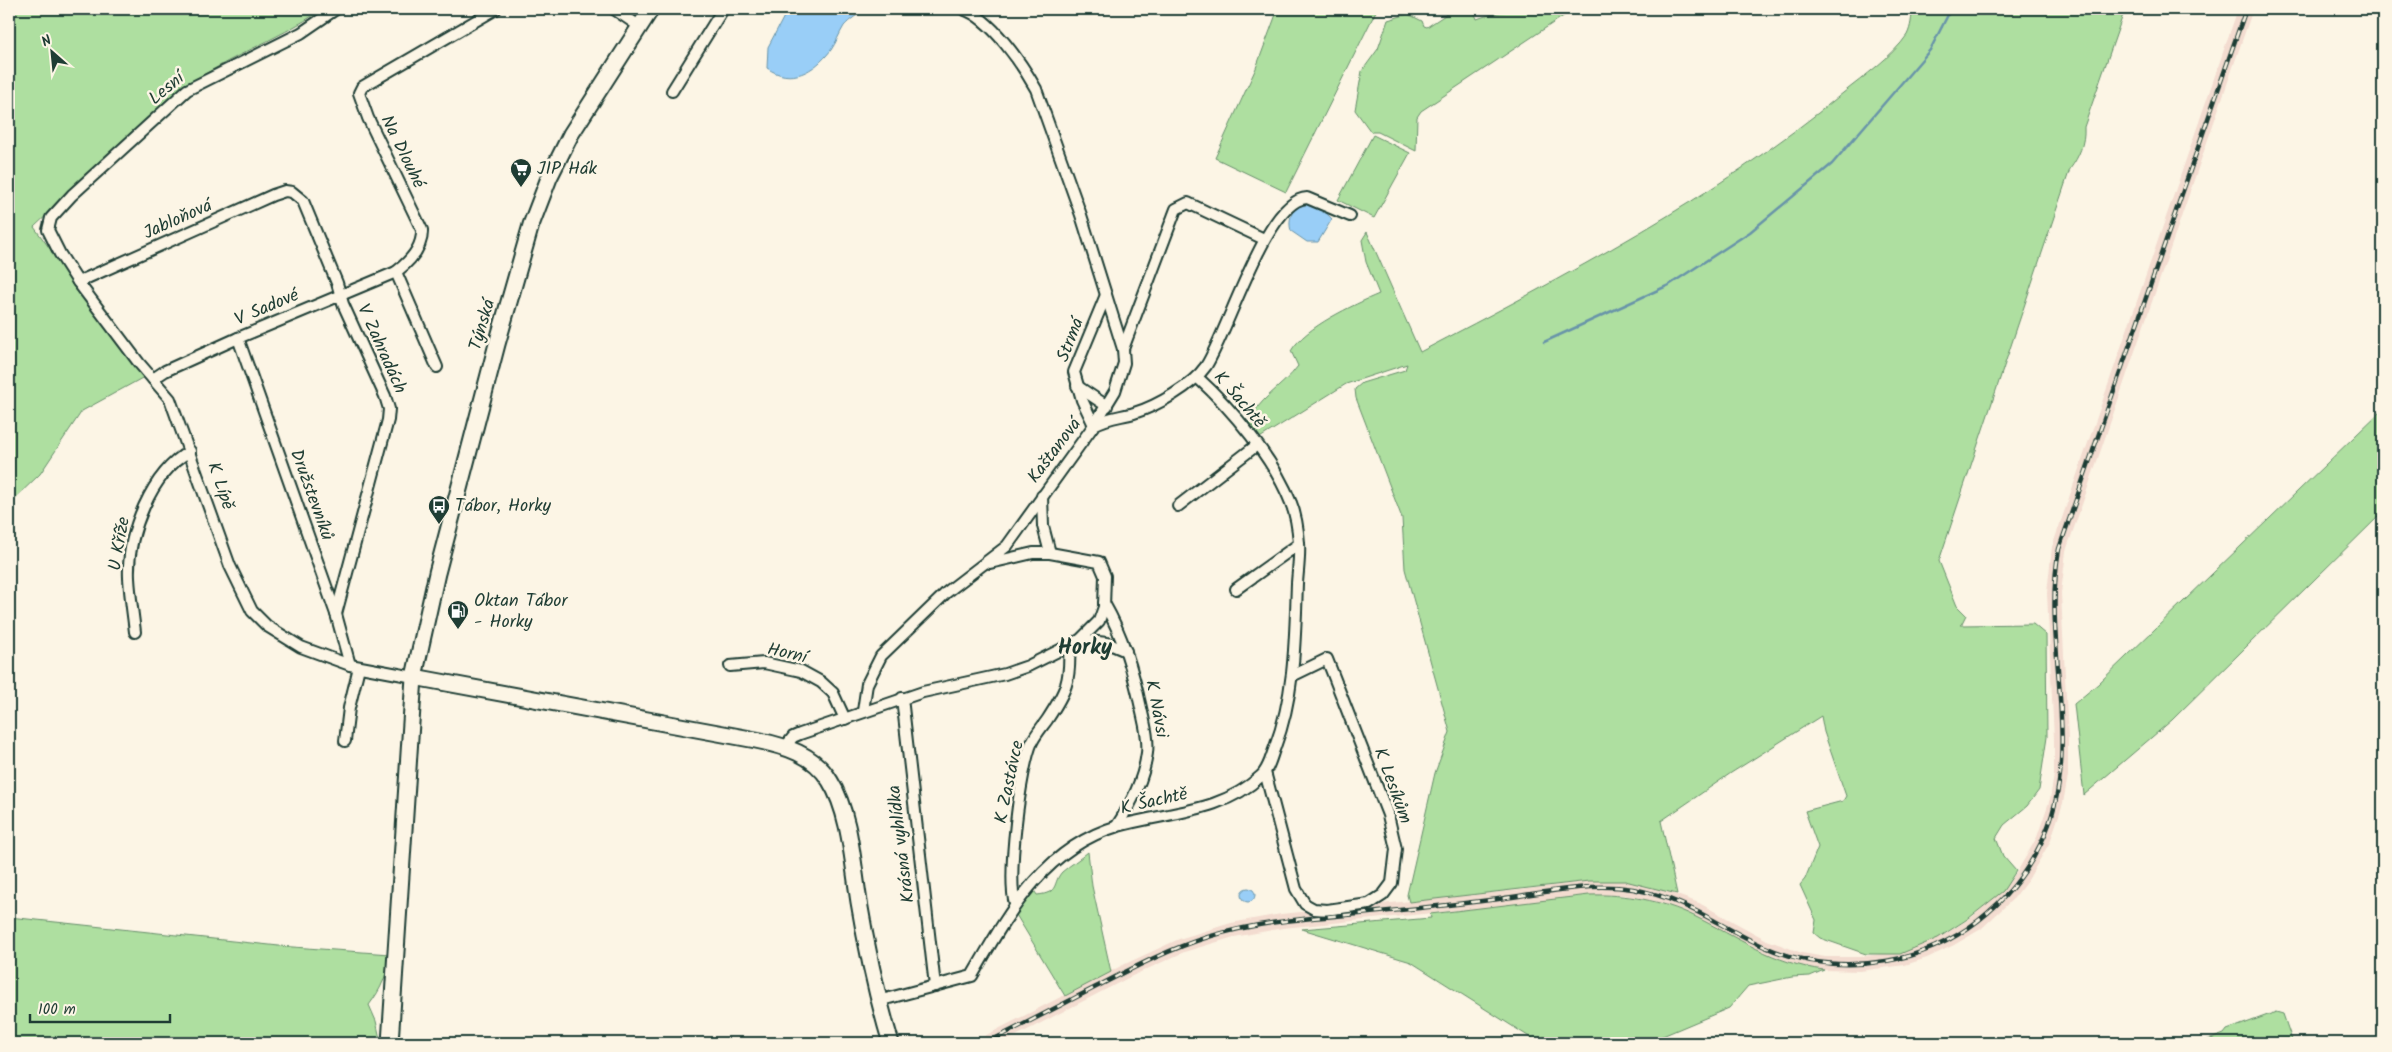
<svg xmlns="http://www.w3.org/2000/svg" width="2392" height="1052" font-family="Kalam,sans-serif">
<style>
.built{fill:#f3dcd0}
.green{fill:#aedfa0;stroke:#668e6a}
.water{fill:#99cef7;stroke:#6894a9}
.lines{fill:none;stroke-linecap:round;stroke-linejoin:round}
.stream{stroke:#6894a9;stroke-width:2.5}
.street-casing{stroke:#1f3d34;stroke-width:14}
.secondary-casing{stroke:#1f3d34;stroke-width:19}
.street{stroke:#fcf5e5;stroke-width:10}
.secondary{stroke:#fcf5e5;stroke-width:15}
.rail-casing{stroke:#1f3d34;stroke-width:4.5}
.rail{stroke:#fcf5e5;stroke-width:2.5;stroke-dasharray:8;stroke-linecap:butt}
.labels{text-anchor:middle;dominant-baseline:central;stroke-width:5;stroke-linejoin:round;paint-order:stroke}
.street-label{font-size:18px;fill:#1f3d34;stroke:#fcf5e5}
.poi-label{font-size:18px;fill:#1f3d34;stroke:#fcf5e5;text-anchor:start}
.district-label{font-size:22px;font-weight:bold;fill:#1f3d34;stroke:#fcf5e5}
</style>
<rect width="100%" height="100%" fill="#fcf5e5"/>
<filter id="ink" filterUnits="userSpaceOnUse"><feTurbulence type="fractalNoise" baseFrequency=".02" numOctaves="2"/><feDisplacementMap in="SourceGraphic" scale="10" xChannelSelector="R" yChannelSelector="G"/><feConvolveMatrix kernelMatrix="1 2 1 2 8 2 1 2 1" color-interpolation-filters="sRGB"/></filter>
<g filter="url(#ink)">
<polygon class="built" points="2238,9 2253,9 2066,551 2061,593 2068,739 2068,776 2063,803 2050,842 2028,880 2014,898 1981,929 1954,945 1927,958 1905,965 1860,971 1824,970 1799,966 1761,952 1693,916 1652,901 1624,895 1589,895 1522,904 1283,928 1234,937 1184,952 1130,977 1002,1043 971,1043 1123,965 1179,939 1231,923 1281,914 1520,890 1589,881 1625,881 1655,887 1699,903 1767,940 1802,953 1825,957 1860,957 1902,951 1922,944 1947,933 1972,917 2003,889 2017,872 2037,837 2050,799 2054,775 2054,739 2047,593 2052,547"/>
<g class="green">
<path d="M9 9H323C275 42 218 60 173 96L34 227 144 377 82 411 40 474 9 504Z"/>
<polygon points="1278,9 1377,9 1286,192 1215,158 1256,68"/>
<path d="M1454 9H1473L1477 19C1508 7 1542 9 1574 9L1421 111 1417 117 1416 151 1378 132H1371L1355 110 1362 71 1378 49 1388 20 1408 14 1422 21 1424 26 1427 27Z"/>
<path d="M1912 9H2125L2084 127C2085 143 2079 157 2070 169L1939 561 1957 606 1966 615 1961 625 2033 624 2046 635 2047 737 2039 790 2027 806 2004 825 1996 838 2003 856 2016 871 2003 891 1969 918 1938 938 1900 954H1866L1820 938 1814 933 1816 920 1800 885 1805 879 1818 847 1805 811 1843 801 1846 796 1824 732 1821 716 1731 773 1661 821 1677 894 1625 881H1589L1409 902 1407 895 1435 773 1450 732 1405 569 1402 518 1356 398 1355 389 1362 383 1405 370 1407 364 1346 384 1258 439 1248 424C1257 399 1283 387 1298 366L1291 351C1305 327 1353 305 1379 294L1366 262 1362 240 1367 232 1420 352C1565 276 1716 198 1843 93 1863 77 1893 56 1907 35 1911 27 1912 17 1912 9Z"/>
<polygon points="1373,135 1410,153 1374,218 1338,200"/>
<polygon points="2383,409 2383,512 2172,720 2084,795 2074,704 2098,684"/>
<path d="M1088 852 1092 886 1111 972 1065 996 1015 913 1033 889 1037 895C1060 893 1052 883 1062 872 1070 865 1080 859 1088 852Z"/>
<path d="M1589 895C1626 894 1661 900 1694 916 1737 937 1774 964 1824 970L1810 976 1792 977 1748 986 1729 1008 1646 1043H1539L1411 962 1302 929 1431 918 1430 914Z"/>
<path d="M9 917 279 946 390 954C387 975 382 988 369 1005L376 1021 381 1043H9Z"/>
<polygon points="2276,1012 2283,1014 2293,1043 2200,1043 2224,1034 2227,1030"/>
</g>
<g class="water">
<path d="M788 9H865C859 14 849 20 844 26 839 34 836 43 831 50 814 72 791 85 767 68L768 47Z"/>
<path d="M1301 203H1317L1332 219 1318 242H1307L1291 231C1288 220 1291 210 1301 203Z"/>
<circle cx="1248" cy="895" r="7"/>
</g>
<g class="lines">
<polyline class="stream" points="1544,342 1669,285 1750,232 1832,164 1930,50 1951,9"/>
<g class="street-casing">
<g id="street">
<polyline points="336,9 301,33 187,90 72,195 51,218 48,230 60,254 78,282 139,363 170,399 230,566 252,611 267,626 301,647 350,665 414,677"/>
<polyline points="614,9 639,26"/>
<path d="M963 9C991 18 1022 64 1036 89L1081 215 1123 349 1124 363 1115 391 1096 422"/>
<polyline points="672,91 723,9"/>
<polyline points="78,282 273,195 285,191 292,192 303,201 337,283 343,304 385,396 389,409 388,420 336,614"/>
<polyline points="238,338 336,614 350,665"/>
<polyline points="1123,349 1176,209 1188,203 1264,239"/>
<path d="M437 367 396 272C409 262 423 248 422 230L368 118 359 93 362 87 496 9"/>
<polyline points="153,379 165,371 238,338 396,272"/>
<polyline points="1077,386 1107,406"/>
<polyline points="1094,425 1082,400 1074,372 1106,295"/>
<polyline points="1042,496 1043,526 1050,553"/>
<polyline points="1178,506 1257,445"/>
<polyline points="1236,589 1299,544"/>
<path d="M1104 603C1123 636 1133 671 1141 708 1144 722 1149 738 1147 753 1144 778 1130 806 1116 827"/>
<path d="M135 632C133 614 130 596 129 578 127 534 151 473 190 451"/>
<polyline points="1080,640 1107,643 1126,651"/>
<polyline points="730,666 764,663 801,671 821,682 833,693 845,719"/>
<polyline points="902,698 935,986"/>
<path d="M863 711 867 684 881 656 947 592 1007 546 1094 425C1108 417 1120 417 1134 413 1157 406 1192 386 1206 366 1228 332 1267 199 1307 198L1350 216"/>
<polyline points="345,741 349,708 359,667"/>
<polyline points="785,747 793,737 800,734 923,692 1005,674 1028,666 1080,640 1099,621 1104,607 1105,576 1099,562 1050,553 1033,553 990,563"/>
<polyline points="1265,772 1296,889 1305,904 1314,909 1327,910 1369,904 1383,895 1392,883 1396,849 1388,815 1327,659 1292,676"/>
<path d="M1015 904C1007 877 1020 769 1032 742 1036 734 1042 727 1047 720 1066 691 1071 681 1069 646"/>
<path d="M878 1001 972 976C1008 914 1043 848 1118 826 1167 812 1222 813 1261 776 1269 769 1271 757 1275 747 1295 694 1295 639 1297 583 1298 569 1300 556 1299 543 1298 529 1296 515 1291 503 1274 459 1232 409 1197 377"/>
</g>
</g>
<g class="secondary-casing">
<g id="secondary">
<path d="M414 677 756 740C785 746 814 754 830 781 850 812 853 865 859 902 867 950 877 997 891 1043"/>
<polyline points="390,1043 414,677 437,573 497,344 531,225 549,178 571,134 651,9"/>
</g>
</g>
<use href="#street" class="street"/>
<use href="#secondary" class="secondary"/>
<g class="rail-casing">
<path id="rail" d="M986 1043C1023 1025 1059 1006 1096 987 1133 968 1169 949 1208 937 1257 922 1308 918 1359 914 1400 910 1441 906 1482 901 1531 896 1583 881 1633 889 1687 899 1718 926 1765 947 1804 964 1844 968 1886 961 1954 950 2012 904 2041 843 2086 751 2041 646 2059 549L2246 9"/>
</g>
<use href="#rail" class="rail"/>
</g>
</g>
<defs>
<g id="supermarket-pin" transform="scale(1.125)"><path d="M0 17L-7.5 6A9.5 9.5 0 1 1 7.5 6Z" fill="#1f3d34" stroke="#fcf5e5"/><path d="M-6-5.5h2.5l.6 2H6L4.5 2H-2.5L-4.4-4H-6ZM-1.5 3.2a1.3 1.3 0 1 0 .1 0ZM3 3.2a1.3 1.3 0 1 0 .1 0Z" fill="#fff"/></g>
<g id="bus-pin" transform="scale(1.125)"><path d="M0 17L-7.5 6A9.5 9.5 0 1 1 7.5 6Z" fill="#1f3d34" stroke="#fcf5e5"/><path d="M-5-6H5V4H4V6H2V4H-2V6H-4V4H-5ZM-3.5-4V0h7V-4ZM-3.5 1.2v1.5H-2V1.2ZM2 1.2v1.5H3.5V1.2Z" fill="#fff"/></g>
<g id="fuel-pin" transform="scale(1.125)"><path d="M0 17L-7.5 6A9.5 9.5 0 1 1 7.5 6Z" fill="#1f3d34" stroke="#fcf5e5"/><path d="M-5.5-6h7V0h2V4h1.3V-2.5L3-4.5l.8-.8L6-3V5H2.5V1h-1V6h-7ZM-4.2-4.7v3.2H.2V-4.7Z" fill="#fff"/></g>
</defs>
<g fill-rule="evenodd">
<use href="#supermarket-pin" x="521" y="169"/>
<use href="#bus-pin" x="439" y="506"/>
<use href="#fuel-pin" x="458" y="611"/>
</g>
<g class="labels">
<g class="street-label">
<text transform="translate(167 89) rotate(-40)">Lesní</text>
<text transform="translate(402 152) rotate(64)">Na Dlouhé</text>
<text transform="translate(178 220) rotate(-24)">Jabloňová</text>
<text transform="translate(267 308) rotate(-23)">V Sadové</text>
<text transform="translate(483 325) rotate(-74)">Týnská</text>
<text transform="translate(1071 340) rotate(-69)">Strmá</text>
<text transform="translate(381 349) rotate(66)">V Zahradách</text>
<text transform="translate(1239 400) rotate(49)">K Šachtě</text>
<text transform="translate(1055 451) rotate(-53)">Kaštanová</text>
<text transform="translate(220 486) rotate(71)">K Lípě</text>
<text transform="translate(311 495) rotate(70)">Družstevníků</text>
<text transform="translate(120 544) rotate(-80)">U Kříže</text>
<text transform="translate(787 654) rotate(13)">Horní</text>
<text transform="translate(1156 709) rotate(79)">K Návsi</text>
<text transform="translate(1010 782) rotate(-78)">K Zastávce</text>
<text transform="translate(1392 786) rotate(70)">K Lesíkům</text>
<text transform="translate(1154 802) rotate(-13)">K Šachtě</text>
<text transform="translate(902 844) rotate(-97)">Krásná vyhlídka</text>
</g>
<g class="poi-label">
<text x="537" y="169">JIP Hák</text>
<text x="455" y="506">Tábor, Horky</text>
<text x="474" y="601">Oktan Tábor<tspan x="474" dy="21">- Horky</tspan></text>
</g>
<g class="district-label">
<text x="1085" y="648">Horky</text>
</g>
</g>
<rect width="2392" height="1052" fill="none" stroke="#fcf5e5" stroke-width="30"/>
<rect x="15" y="15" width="2362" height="1022" fill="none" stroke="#1f3d34" stroke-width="2" filter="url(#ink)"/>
<g transform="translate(52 52) rotate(333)" stroke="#fcf5e5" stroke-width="4" paint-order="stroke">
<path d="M0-4L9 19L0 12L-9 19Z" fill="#1f3d34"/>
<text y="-8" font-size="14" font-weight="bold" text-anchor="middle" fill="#1f3d34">N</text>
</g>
<path d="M30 1014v8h140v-8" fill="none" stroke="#1f3d34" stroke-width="2.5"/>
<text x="38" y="1014" font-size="15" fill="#1f3d34" stroke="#fcf5e5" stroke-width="4" paint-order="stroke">100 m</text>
</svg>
